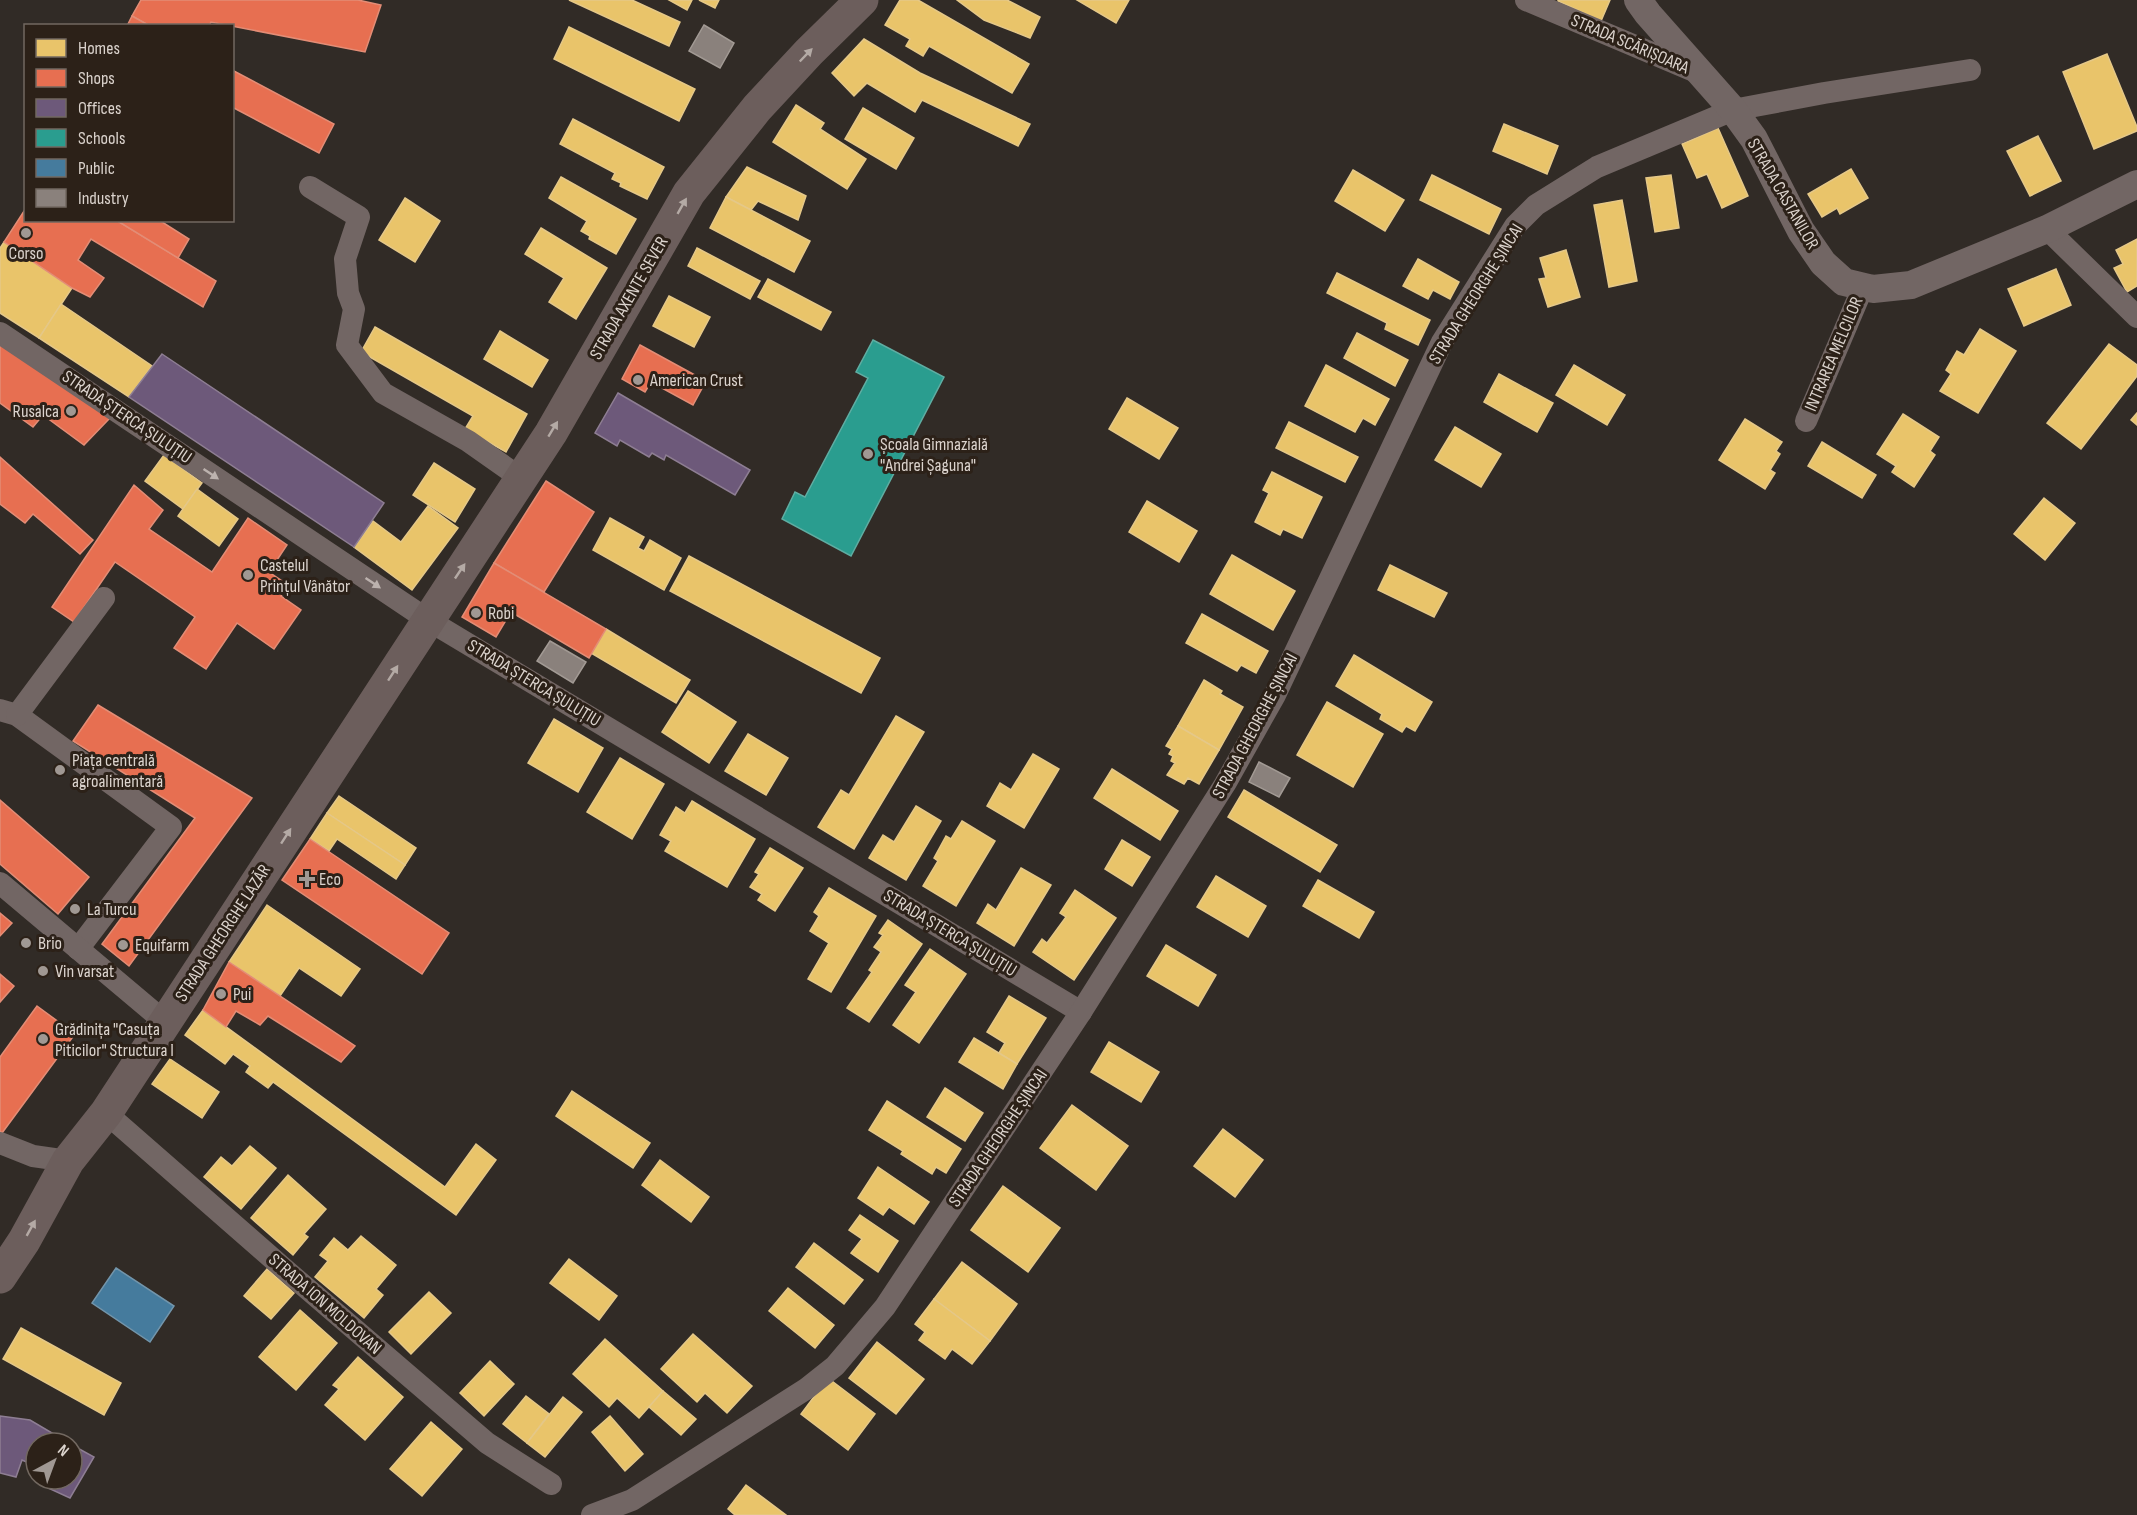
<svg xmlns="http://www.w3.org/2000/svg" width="2137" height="1515" font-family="'Sofia Sans Condensed',sans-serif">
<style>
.homes{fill:#e9c46a;stroke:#e5c888;stroke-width:1.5}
.shops{fill:#e76f51;stroke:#e38d76;stroke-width:1.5}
.offices{fill:#6d597a;stroke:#8e7e93;stroke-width:1.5}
.schools{fill:#2a9d8f;stroke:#5fada2;stroke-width:1.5}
.public{fill:#457b9d;stroke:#7295ab;stroke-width:1.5}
.industry{fill:#8a817c;stroke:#a29a94;stroke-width:1.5}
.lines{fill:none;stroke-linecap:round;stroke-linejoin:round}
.minor{stroke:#726664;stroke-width:22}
.tertiary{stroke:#726664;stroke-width:28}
.secondary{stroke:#6c5e5c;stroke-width:33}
.oneway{fill:#b4aaa5}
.oneway2{fill:#bcb2ae}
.poi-dot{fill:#a09893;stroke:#2c2118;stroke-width:2}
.labels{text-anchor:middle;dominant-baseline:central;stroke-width:6;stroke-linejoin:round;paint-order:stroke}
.street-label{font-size:18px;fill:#dbd3cd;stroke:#2c2118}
.poi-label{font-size:18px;fill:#dbd3cd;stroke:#2c2118;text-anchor:start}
</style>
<rect width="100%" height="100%" fill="#312b26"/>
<g class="homes">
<polygon points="569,0 632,0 680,22 669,46"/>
<polygon points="669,0 692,0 687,10"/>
<polygon points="699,0 719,0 715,8"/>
<polygon points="900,0 918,0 1029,64 1012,93 929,46 923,56 906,46 910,39 885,25"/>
<polygon points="957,0 1007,0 1040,17 1030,38 984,20"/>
<polygon points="1077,0 1129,0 1116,23"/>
<polygon points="1610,0 1601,21 1558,1 1558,0"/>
<polygon points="569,27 695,89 679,121 554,59"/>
<polygon points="864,39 920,73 1030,124 1018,146 922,100 915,112 867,83 854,96 832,73"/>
<polygon points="2107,54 2137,127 2137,131 2094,149 2063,72"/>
<polygon points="796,105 824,123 820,129 866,159 847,189 773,142"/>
<polygon points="863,108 914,138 896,169 845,139"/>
<polygon points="573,119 664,167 647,199 620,186 621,183 612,179 615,173 560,144"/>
<polygon points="1504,124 1558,146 1547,174 1493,151"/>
<polygon points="1718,128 1748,196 1722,208 1707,174 1697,178 1682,144"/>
<polygon points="2038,136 2061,181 2030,196 2007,151"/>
<polygon points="747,167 806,196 798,220 758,201 751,210 726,197"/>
<polygon points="1851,169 1868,198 1840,214 1837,208 1822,217 1808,194"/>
<polygon points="1353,170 1404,200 1385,231 1335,201"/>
<polygon points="1432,175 1501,209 1489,234 1420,200"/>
<polygon points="1671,175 1679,228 1655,232 1646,178"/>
<polygon points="561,177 636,219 616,254 589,239 590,236 581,231 587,221 549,198"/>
<polygon points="726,197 810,241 794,272 710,228"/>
<polygon points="405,198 440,221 415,262 379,240"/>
<polygon points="1622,200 1637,281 1609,287 1594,205"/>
<polygon points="541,228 607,268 576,319 549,302 564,278 525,254"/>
<polygon points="2137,239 2137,286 2127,292 2114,268 2123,264 2116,250"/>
<polygon points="4,242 72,288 39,338 0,313 0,248"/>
<polygon points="697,248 760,281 750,299 688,266"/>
<polygon points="1566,250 1580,297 1548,307 1539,279 1546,278 1540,258"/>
<polygon points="1418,259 1459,282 1450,299 1433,290 1428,299 1403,286"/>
<polygon points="2056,269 2071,305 2024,326 2008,289"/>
<polygon points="1337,273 1430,320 1418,345 1385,329 1387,323 1327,293"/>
<polygon points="768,279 831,312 821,330 758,297"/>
<polygon points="669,296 710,317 694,347 653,326"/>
<polygon points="61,304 152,366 129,397 39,338"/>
<polygon points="375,327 527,414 506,452 465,429 473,416 361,352"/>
<polygon points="1980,329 2016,351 1978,413 1940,391 1951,374 1946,370 1957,351 1964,355"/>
<polygon points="500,331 548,360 532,387 484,359"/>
<polygon points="1357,333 1408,360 1395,386 1344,358"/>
<polygon points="2109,344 2137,365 2137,376 2081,449 2047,423"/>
<polygon points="1326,365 1389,399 1375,425 1363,418 1355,432 1305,406"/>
<polygon points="1574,365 1625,395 1607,425 1556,395"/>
<polygon points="1499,374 1553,403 1537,432 1484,402"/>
<polygon points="1127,398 1178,428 1159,459 1109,429"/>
<polygon points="2137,413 2137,425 2131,420"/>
<polygon points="1903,414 1939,437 1930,451 1935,455 1914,487 1892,472 1896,466 1877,454"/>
<polygon points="1745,419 1782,442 1776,451 1780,454 1770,470 1775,473 1765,489 1719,460"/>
<polygon points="1289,422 1358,457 1345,482 1276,448"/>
<polygon points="1455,427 1501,454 1481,487 1435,460"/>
<polygon points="1822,442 1876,475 1862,498 1808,466"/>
<polygon points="164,455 202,483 183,509 145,481"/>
<polygon points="434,463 475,489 455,522 413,495"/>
<polygon points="1272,472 1322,497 1302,538 1283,529 1280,535 1255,522 1269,493 1263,490"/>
<polygon points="197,489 238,519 219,546 178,516"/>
<polygon points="2044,498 2075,523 2045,560 2014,534"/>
<polygon points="1147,501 1197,531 1179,562 1129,532"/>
<polygon points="428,506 458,528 412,590 354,547 373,521 401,542"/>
<polygon points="610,518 644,537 638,548 644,551 650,540 681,558 664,590 593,550"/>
<polygon points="1232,555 1295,591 1273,630 1210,594"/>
<polygon points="689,556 880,658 861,693 670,591"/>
<polygon points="1390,565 1447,593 1434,617 1378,590"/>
<polygon points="1202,614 1268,651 1256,673 1241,665 1237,671 1186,643"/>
<polygon points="606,629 690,680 676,703 591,653"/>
<polygon points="1354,655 1432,702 1415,731 1406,726 1402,732 1380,719 1382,714 1336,686"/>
<polygon points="1204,680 1222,691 1220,694 1243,707 1219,750 1178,726"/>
<polygon points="688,691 736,722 709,763 662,732"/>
<polygon points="1327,702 1383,734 1353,787 1297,755"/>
<polygon points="896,716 924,732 854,849 818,827 841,790 849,795"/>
<polygon points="554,719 603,748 578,792 528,763"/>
<polygon points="1178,726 1219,750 1199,784 1188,778 1184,784 1167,775 1175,763 1171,761 1173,756 1169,754 1172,749 1166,746"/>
<polygon points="748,734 788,758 766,795 725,771"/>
<polygon points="1033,754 1059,769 1024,828 987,806 1000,783 1011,790"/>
<polygon points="620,758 664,784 632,839 587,812"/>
<polygon points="1112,769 1178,811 1160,840 1094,798"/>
<polygon points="1244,790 1337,845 1320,872 1228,817"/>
<polygon points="339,796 416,848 405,865 327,813"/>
<polygon points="692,801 755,839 727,887 665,851 671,841 660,835 676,807 685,813"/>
<polygon points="916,806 941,821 906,880 869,858 883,835 894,842"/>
<polygon points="327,813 405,865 396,879 337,839 329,851 310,839"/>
<polygon points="962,821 995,841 956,906 923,886 938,861 934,858 946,836 951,839"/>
<polygon points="1122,840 1150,857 1132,886 1105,869"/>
<polygon points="770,848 803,868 775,911 758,900 762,894 750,887 759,874 755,872"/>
<polygon points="1021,868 1051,885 1014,946 977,923 988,904 996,910"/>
<polygon points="1216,876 1266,906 1248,937 1197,907"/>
<polygon points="1318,880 1374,912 1359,938 1303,906"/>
<polygon points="829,888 876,916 831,992 808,979 829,943 810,931 819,916 814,912"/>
<polygon points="1075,890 1116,918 1074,980 1033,952 1042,939 1047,943 1066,917 1060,913"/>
<polygon points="267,905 360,969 341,996 299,968 280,996 229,962"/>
<polygon points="888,920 922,944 869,1022 847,1008 872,972 869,970 881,952 874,947 883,935 879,933"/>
<polygon points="1166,945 1216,975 1198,1006 1147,976"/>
<polygon points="930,949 966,974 919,1043 893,1025 916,992 905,985"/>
<polygon points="1009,996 1046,1018 1017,1064 999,1053 1005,1043 987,1032"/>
<polygon points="203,1010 445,1187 476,1144 496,1160 456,1215 273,1082 268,1088 246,1072 250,1066 233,1054 225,1064 185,1035"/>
<polygon points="974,1038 1017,1064 1003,1089 959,1062"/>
<polygon points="1109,1042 1159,1072 1141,1102 1091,1072"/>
<polygon points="170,1059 219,1092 202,1118 152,1084"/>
<polygon points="945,1088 983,1113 965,1141 927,1117"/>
<polygon points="572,1091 650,1143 633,1168 556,1116"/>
<polygon points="887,1101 961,1149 946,1173 936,1167 932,1174 901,1154 903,1151 869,1130"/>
<polygon points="1072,1105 1128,1146 1096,1190 1040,1148"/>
<polygon points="1223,1129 1263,1160 1235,1197 1194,1166"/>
<polygon points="250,1146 276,1168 241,1209 204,1177 221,1157 232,1166"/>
<polygon points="660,1160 709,1197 691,1222 642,1185"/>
<polygon points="878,1167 929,1202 914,1224 889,1207 883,1215 858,1198"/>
<polygon points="288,1175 326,1209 304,1234 308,1237 293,1255 251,1218"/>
<polygon points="1003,1186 1060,1228 1028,1272 971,1230"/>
<polygon points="860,1215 898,1241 878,1272 851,1253 862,1239 849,1230"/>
<polygon points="361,1236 396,1265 376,1289 383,1295 364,1318 315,1277 328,1261 320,1255 334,1238 348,1250"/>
<polygon points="814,1243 863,1280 844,1304 796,1267"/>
<polygon points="569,1259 617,1296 599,1320 550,1283"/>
<polygon points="962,1262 1017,1304 990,1341 934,1299"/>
<polygon points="267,1269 294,1293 271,1319 244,1296"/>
<polygon points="788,1288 834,1325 815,1348 769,1311"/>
<polygon points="429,1292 451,1313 411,1354 389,1332"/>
<polygon points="934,1299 990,1341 972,1364 952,1349 945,1359 919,1340 925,1332 915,1324"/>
<polygon points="300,1310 337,1343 296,1390 259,1357"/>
<polygon points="21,1328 121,1383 104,1415 3,1359"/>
<polygon points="693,1334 752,1386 727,1413 705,1393 697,1402 661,1369"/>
<polygon points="605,1339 663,1391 639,1418 617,1398 609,1407 573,1374"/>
<polygon points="877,1342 924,1379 896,1414 849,1378"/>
<polygon points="358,1357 403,1397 365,1440 325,1405 339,1389 333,1385"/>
<polygon points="490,1361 514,1384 484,1416 460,1393"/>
<polygon points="828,1378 875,1414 848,1450 801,1414"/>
<polygon points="663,1391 696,1419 681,1435 649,1407"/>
<polygon points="526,1396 549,1414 527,1443 503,1424"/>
<polygon points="563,1397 582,1412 545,1457 527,1443"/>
<polygon points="610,1416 643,1454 625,1471 592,1432"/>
<polygon points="431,1422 462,1449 422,1496 390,1469"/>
<polygon points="746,1485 786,1515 735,1515 728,1509"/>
</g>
<g class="shops">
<polygon points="141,0 358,0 381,5 365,52 211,22 209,26 150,26 132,16"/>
<polygon points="132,16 150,26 127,26"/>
<polygon points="232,70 334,124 319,153 232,107"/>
<polygon points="26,208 26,220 116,220 216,281 203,307 91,239 78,260 104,278 90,297 72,288 4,242"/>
<polygon points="116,220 159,220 189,239 178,258"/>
<polygon points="0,344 111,417 84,445 43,415 33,427 0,403"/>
<polygon points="640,345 706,381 693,405 651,382 645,392 622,379"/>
<polygon points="0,457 93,540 80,554 33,514 25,523 0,504"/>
<polygon points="546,481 594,512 544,592 494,563"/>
<polygon points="134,485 163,510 149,529 212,572 248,518 287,545 269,572 288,585 281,596 301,610 274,649 237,623 206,669 174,648 195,617 115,562 74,622 52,607"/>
<polygon points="494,563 606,629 589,658 511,612 496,637 462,617"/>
<polygon points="98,705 252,798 129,966 102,944 195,818 73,741"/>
<polygon points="0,800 89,877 58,914 0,864"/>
<polygon points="310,839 449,933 422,974 282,880"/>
<polygon points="0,913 12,923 0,936"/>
<polygon points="229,962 355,1046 341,1062 268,1016 260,1025 236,1011 226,1027 203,1010"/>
<polygon points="0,974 14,986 0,1002"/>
<polygon points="37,1006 75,1034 2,1133 0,1131 0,1057"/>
</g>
<g class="offices">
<polygon points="162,354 384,503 354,547 129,397"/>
<polygon points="618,393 750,470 735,495 666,455 664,460 652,453 649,457 620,440 617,446 595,433"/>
<polygon points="0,1416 30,1420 69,1443 36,1443 36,1466 22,1460 16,1477 0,1473"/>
<polygon points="72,1445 94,1457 70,1498 48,1488 53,1479 72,1479"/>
</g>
<polygon class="schools" points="873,340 944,377 851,556 782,519 795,492 805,497 868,378 856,372"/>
<polygon class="public" points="116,1268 174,1306 150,1342 92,1303"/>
<g class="industry">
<polygon points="704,25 734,43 720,68 689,51"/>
<polygon points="550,641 586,662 573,683 537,661"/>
<polygon points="1259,762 1290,778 1279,797 1249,782"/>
</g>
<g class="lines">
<g class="minor">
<polyline points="1526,0 1699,73"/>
<polyline points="310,187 359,217 345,259 348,293 354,309 347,345 383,393 468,441 522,479"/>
<polyline points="2047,229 2137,317"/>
<polyline points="0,333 428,620 1081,1012"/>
<polyline points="1806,421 1863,287"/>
<polyline points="0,710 17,715 171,827 78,949"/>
<polyline points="17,715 104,598"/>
<polyline points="0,883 165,1022"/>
<polyline points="106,1113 289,1273 487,1443 551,1484"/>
<polyline points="0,1143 33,1156 68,1161"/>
<polyline points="592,1515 632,1500 806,1389 835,1366 885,1307 1081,1012 1225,784 1275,695 1442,342 1515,226 1536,205 1597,167 1733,110 1824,93 1970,70"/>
</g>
<polyline class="tertiary" points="1638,0 1648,14 1733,110 1754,139 1801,231 1823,263 1844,282 1873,289 1911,285 2047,229 2137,184"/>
<polyline class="secondary" points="0,1277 24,1241 68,1161 106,1113 551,433 689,193 757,108 809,52 862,0"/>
</g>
<defs><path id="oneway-solid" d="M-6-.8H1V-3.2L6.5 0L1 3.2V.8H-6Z" transform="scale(1.5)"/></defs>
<g class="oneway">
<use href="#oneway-solid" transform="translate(806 55) rotate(-46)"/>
<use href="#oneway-solid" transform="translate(682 206) rotate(-60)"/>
<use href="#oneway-solid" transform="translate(553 429) rotate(-59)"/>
<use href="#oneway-solid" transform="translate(460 571) rotate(-56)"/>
<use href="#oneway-solid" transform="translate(393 673) rotate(-57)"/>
<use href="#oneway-solid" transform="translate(286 836) rotate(-57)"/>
<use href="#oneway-solid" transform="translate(31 1228) rotate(-61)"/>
</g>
<g class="oneway2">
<use href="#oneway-solid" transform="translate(211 474) rotate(34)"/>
<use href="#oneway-solid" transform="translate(373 583) rotate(34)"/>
</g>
<g class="poi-dot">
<circle cx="26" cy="233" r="6"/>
<circle cx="638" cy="380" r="6"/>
<circle cx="71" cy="411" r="6"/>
<circle cx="868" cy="454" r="6"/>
<circle cx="248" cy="575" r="6"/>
<circle cx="476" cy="613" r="6"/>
<circle cx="60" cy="770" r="6"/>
<path d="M304 870h6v6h6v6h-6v6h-6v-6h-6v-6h6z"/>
<circle cx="75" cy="909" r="6"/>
<circle cx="26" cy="943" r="6"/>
<circle cx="123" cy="945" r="6"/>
<circle cx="43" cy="971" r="6"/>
<circle cx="221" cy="994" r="6"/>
<circle cx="43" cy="1039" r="6"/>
</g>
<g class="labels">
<g class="street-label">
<text transform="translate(1630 44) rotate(23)">STRADA SCĂRIȘOARA</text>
<text transform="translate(1783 194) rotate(60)">STRADA CASTANILOR</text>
<text transform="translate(1476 294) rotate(-58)">STRADA GHEORGHE ȘINCAI</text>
<text transform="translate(629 298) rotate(-60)">STRADA AXENTE SEVER</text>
<text transform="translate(1834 354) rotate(-67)">INTRAREA MELCILOR</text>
<text transform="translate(127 417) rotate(34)">STRADA ȘTERCA ȘULUȚIU</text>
<text transform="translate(534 683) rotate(31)">STRADA ȘTERCA ȘULUȚIU</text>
<text transform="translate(1255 726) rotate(-62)">STRADA GHEORGHE ȘINCAI</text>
<text transform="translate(223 933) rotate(-57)">STRADA GHEORGHE LAZĂR</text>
<text transform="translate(950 933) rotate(31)">STRADA ȘTERCA ȘULUȚIU</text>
<text transform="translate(998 1138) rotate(-56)">STRADA GHEORGHE ȘINCAI</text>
<text transform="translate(325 1304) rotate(41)">STRADA ION MOLDOVAN</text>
</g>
<g class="poi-label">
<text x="26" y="253" text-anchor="middle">Corso</text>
<text x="650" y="380">American Crust</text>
<text x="59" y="411" text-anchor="end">Rusalca</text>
<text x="880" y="444">Școala Gimnazială<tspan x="880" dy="21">"Andrei Șaguna"</tspan></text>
<text x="260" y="565">Castelul<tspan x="260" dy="21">Prințul Vânător</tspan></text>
<text x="488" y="613">Robi</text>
<text x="72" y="760">Piața centrală<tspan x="72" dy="21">agroalimentară</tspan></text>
<text x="319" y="879">Eco</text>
<text x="87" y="909">La Turcu</text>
<text x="38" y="943">Brio</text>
<text x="135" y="945">Equifarm</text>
<text x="55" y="971">Vin varsat</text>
<text x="233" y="994">Pui</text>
<text x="55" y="1029">Grădinița "Casuța<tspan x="55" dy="21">Piticilor" Structura I</tspan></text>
</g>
</g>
<rect x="24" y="24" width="210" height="198" fill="#2c2118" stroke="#726860" stroke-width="1.5"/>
<rect x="36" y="39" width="30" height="18" fill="#e9c46a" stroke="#726860" stroke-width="1.5"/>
<text x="78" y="54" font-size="18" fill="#dbd3cd">Homes</text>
<rect x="36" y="69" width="30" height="18" fill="#e76f51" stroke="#726860" stroke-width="1.5"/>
<text x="78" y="84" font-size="18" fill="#dbd3cd">Shops</text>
<rect x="36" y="99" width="30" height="18" fill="#6d597a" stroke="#726860" stroke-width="1.5"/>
<text x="78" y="114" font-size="18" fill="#dbd3cd">Offices</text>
<rect x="36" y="129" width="30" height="18" fill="#2a9d8f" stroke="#726860" stroke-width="1.5"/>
<text x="78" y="144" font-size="18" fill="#dbd3cd">Schools</text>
<rect x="36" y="159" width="30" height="18" fill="#457b9d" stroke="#726860" stroke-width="1.5"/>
<text x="78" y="174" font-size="18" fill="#dbd3cd">Public</text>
<rect x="36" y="189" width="30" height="18" fill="#8a817c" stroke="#726860" stroke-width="1.5"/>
<text x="78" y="204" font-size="18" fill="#dbd3cd">Industry</text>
<g transform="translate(54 1461) rotate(41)"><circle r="28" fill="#2c2118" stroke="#726860" stroke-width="1.5"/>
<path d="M0-4.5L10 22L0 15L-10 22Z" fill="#a09893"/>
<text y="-9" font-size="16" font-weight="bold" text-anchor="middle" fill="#dbd3cd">N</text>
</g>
</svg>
